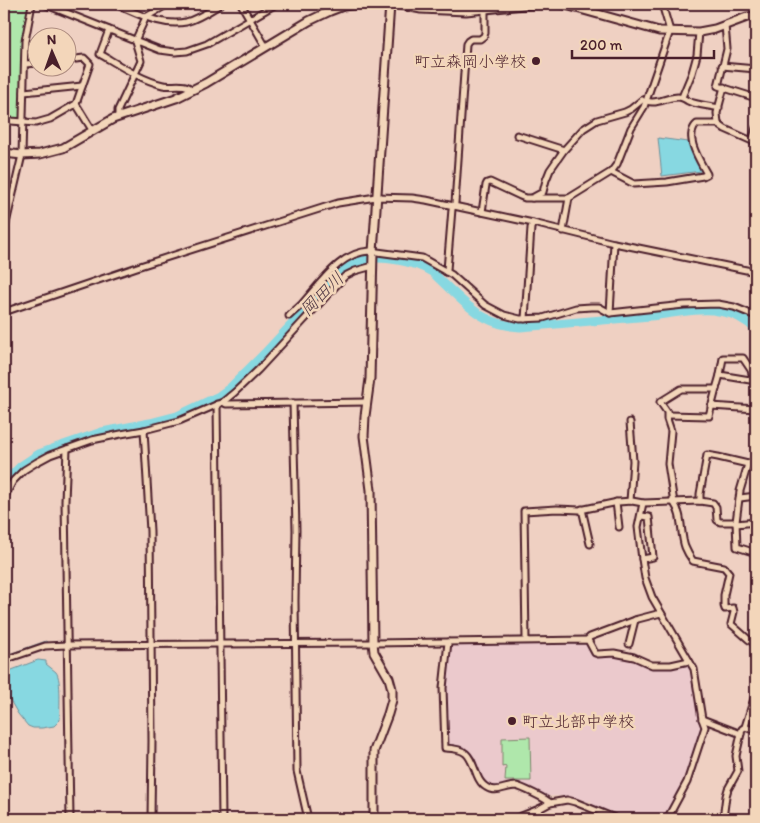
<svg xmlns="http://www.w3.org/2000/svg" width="760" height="823" font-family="Itim,'Klee One',sans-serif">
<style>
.built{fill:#ebc9cc}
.green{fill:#afe7ab;stroke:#7c836b}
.water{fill:#87d8e1;stroke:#6f8e98}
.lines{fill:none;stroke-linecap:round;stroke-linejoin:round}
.stream{stroke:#6f8e98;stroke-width:1}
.river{stroke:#87d8e1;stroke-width:9}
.minor-casing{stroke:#4a1f2b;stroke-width:9}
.tertiary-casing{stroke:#4a1f2b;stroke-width:11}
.minor{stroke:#f3d6ba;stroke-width:5}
.tertiary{stroke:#f3d6ba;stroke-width:7}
.poi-dot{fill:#4a1f2b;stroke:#f3d6ba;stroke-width:2}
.labels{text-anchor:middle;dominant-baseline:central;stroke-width:5;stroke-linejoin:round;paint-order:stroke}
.poi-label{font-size:16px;fill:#4a1f2b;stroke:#f3d6ba;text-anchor:end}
.water-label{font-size:18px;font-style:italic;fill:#533b46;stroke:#f3d6ba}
</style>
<rect width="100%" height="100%" fill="#efd0c2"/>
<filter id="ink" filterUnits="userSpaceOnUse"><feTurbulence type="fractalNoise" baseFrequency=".02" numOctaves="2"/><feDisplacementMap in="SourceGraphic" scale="10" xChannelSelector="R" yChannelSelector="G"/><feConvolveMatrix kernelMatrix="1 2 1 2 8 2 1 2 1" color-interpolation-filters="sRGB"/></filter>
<g filter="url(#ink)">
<polygon class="built" points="585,643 588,644 592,655 596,658 613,654 634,659 659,667 688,665 691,668 700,720 703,728 673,804 663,819 627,819 592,806 591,800 588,802 575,797 565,796 544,796 516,784 493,788 484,782 469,754 466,751 458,746 448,745 445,686 451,644"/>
<g class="green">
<polygon points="4,4 30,4 22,42 20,118 18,120 4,115"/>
<polygon points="530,737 531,781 505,781 506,766 502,767 502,738"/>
</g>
<g class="water">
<polygon points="658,138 688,142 701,171 662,176"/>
<path d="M38 660 46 661V664C49 667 53 669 56 672 62 680 59 709 60 720L54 726 42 728H33L28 726 18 714 4 690V673Z"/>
</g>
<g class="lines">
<polyline class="stream" points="4,656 46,641 47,642"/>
<path class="river" d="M4 486 9 478 21 466 39 454 58 447 102 432 150 423 177 416 219 396 230 388 264 354 337 276C343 270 351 264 359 261 379 254 415 261 432 272 446 285 469 310 486 318 497 324 508 326 520 327 563 323 607 320 650 316 669 314 701 307 719 311 733 313 746 319 756 330"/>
<g class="minor-casing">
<g id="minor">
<polyline points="44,4 160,50 175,52 187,51 207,44 276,4"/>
<path d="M115 4C137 13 161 27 186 22 198 19 211 10 221 4"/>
<polyline points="241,4 266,47"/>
<polyline points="725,25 727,49 718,86 756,98"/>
<path d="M109 30 100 54C119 65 141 80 163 85 172 87 186 82 192 90"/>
<polyline points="25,64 38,63"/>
<polyline points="722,66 756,69"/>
<polyline points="24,92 82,86"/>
<polyline points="682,97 692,73 697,55 699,32"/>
<path d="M647 101C656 105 667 97 678 97 683 97 684 99 688 101 696 105 711 106 719 108"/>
<polyline points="76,104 92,130"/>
<polyline points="118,117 118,110 141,61 135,41 146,17 168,4"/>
<polyline points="4,118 11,121 36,123 50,119 76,104 90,64 84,58 68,60"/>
<polyline points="718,124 717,113 724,87"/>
<polyline points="517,135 564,150"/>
<polyline points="22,155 25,41 32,4"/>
<path d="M611 172 634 184 667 182 703 176 707 174C700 161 683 136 697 124H718L725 129 752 141 756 128"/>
<polyline points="532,198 569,198"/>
<polyline points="482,212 486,185 487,183 490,182 520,196 525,198 532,198 543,192 546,180 550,170 564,150 583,129 597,120 625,112 631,109 642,100"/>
<polyline points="563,231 569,198 611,172 617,164 631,128 644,107 670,31 662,4"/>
<polyline points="4,232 22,155"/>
<polyline points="446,272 447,270 452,209 455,203 466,44 468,41 471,39 480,39 484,36 485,33 485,9"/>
<polyline points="4,312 140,266 338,203 376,197 412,198 426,200 533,223 614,243 756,272"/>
<polyline points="610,313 614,243"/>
<path d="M289 316C293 312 297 309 301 305 319 286 339 252 370 251L422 258 452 275 485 305 504 315 520 319 543 318 576 308 591 307H599L610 313 684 305 718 304 734 307 756 316"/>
<polyline points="525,319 531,228 533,223"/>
<polyline points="720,375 756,381"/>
<path d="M754 381 751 370 743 358H723L720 375 716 389H681L660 402 667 412V419L671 431 668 464 674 503C683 515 680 533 685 547 687 552 690 557 693 561L724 567 729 573 724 595V606L725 609 733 608 734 612 731 624 748 639 756 645"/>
<polyline points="223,402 226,404 367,402"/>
<polyline points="293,403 296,530 295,601 297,771 308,819"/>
<polyline points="217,404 222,819"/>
<polyline points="711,406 756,409"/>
<polyline points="668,415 709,416 716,389"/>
<polyline points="144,430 150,531 152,741 151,819"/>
<polyline points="67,449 65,501 70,819"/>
<polyline points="756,459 748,464 740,491 736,522 737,547 756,553"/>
<polyline points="4,498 13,481 24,470 37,462 50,455 92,440 121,434 144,430 179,421 223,402 235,392 258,370 345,276 355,271 373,266"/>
<polyline points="740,498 756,496"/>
<polyline points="630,501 633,461 630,422"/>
<polyline points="700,501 700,494 707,455 718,457 748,464"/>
<polyline points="616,502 619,527"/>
<polyline points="643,503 638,527 642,559 645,578 652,597 694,669 702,719 705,727 687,782 667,819"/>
<polyline points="582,509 590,544"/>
<polyline points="641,516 649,517 653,557 642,559"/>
<polyline points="736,524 756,522"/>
<polyline points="588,639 590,637 638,619 661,613"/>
<polyline points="526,640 524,511 557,509 580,510 618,502 632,501 643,503 700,501 713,503 716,507 717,520 720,522 736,522"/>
<path d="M448 642 443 688 445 748C469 749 469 755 477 775 479 780 481 784 486 787 496 794 505 786 516 786 521 787 547 799 550 803"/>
<polyline points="629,644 635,620"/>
<polyline points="4,660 45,646 67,645 373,643 588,640 595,653 598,654 614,653 634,657 652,665 671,665 689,661"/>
<polyline points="702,719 741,734"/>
<polyline points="745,727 756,731"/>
<polyline points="514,819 539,809 550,803 567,800 575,802 617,819"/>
<polyline points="539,819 540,815 539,809"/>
<polyline points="723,819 726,796 728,789 738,771 736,756 742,729 745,727 756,692"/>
</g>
</g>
<g class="tertiary-casing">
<g id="tertiary">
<polyline points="396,4 421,9 466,11 534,4"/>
<polyline points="562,4 659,31 699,32 715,29 747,17 756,16"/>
<polyline points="4,153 22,155 40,154 63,148 113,119 176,98 206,83 309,21 330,11 343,6 359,4"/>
<polyline points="374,819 374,751 388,714 392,700 392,689 389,678 374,652 373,643 371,490 364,436 365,416 370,379 373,252 390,4"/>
</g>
</g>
<use href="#minor" class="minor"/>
<use href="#tertiary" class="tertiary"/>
</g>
</g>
<g class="poi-dot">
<circle cx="536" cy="61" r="5"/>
<circle cx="512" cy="721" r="5"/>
</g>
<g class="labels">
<g class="poi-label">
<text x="526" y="61">町立森岡小学校</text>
<text x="522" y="721" text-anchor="start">町立北部中学校</text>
</g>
<g class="water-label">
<text transform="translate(322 294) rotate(-45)">岡田川</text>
</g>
</g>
<rect width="760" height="823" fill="none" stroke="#f3d6ba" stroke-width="20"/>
<rect x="10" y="10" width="740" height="803" fill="none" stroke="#4a1f2b" stroke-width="2" filter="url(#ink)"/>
<g transform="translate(52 52) rotate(358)"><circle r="24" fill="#f3d6ba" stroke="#af8d81"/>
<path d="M0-4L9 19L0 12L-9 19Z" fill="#4a1f2b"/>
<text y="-8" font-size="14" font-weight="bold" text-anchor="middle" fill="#4a1f2b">N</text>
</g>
<path d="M572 50v8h142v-8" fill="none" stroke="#4a1f2b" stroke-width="2.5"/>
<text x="580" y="50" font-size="15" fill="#4a1f2b" stroke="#f3d6ba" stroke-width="4" paint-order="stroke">200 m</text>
</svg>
